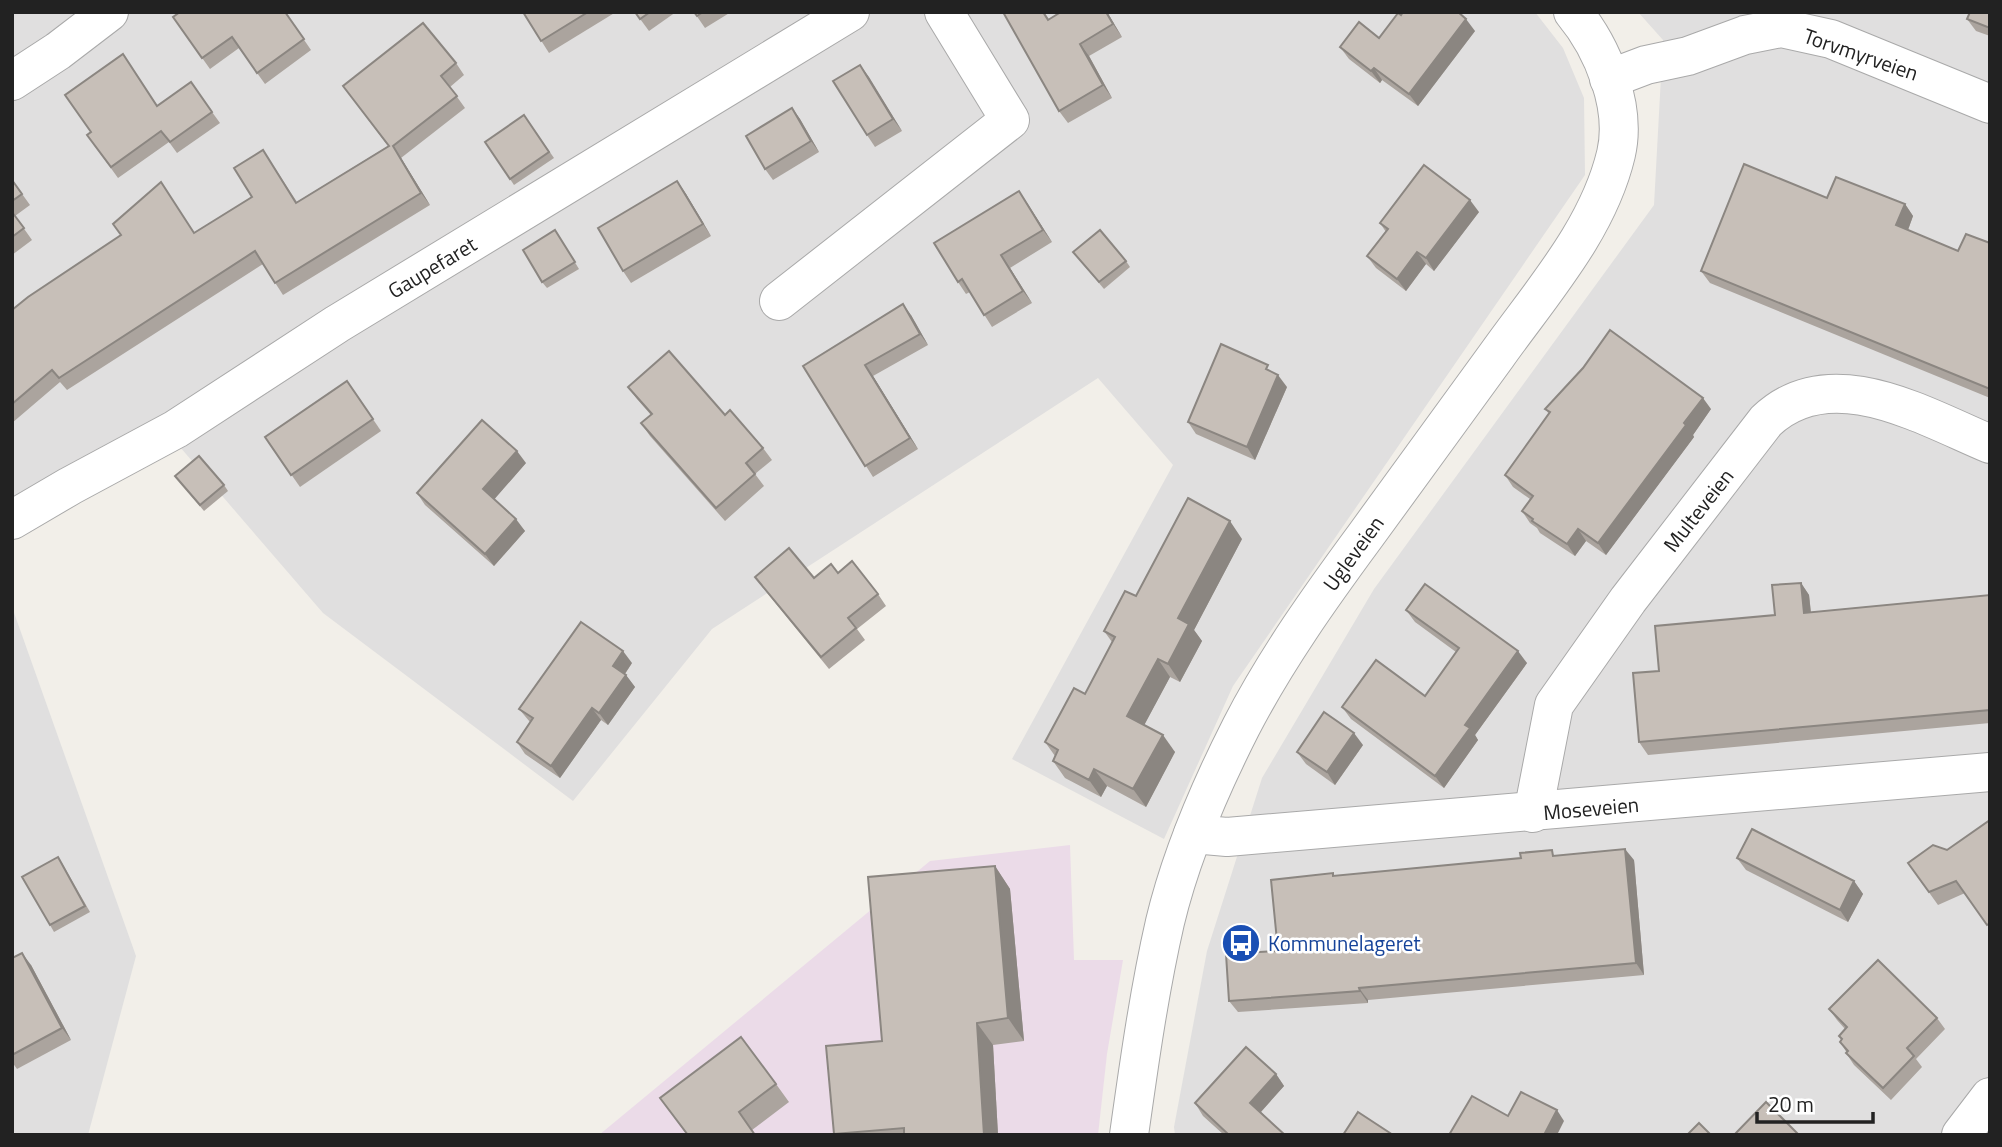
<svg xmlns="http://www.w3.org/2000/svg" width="2002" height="1147" font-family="'Titillium Web',sans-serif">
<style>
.residential{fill:#e0dfdf}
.industrial{fill:#ebdbe8}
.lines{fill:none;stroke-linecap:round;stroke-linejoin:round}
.minor-casing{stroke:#a9a9a9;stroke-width:40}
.tertiary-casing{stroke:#a9a9a9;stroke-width:40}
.minor{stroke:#fff;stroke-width:38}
.tertiary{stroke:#fff;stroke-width:38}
.wall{fill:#aba49e}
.shaded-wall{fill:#8b8681}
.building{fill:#c7bfb8;stroke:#8b8681;stroke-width:2}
.labels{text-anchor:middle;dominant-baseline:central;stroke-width:5;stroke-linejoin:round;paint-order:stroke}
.street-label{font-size:21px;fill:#222;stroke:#fff}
.transit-label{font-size:21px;fill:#164399;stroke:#fff;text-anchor:start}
</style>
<rect width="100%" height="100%" fill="#f2efe9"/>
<g class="residential">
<polygon points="12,12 1535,12 1563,48 1584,98 1585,175 1233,686 1164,839 1012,759 1173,465 1098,378 712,629 573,801 323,613 155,418 12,506"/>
<polygon points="1638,12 1990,12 1990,1135 1175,1135 1174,1127 1207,951 1262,778 1374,589 1654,205 1663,40"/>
<polygon points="12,607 136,956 88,1135 12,1135"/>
</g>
<polygon class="industrial" points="1070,845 1074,960 1123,960 1107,1054 1098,1135 599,1135 930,861"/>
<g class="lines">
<g class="minor-casing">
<g id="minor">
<polyline points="1609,79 1646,65 1688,56 1745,35 1781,28 1831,39 1990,104"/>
<polyline points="12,81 58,51 109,12"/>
<polyline points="779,301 1010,120 944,12"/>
<polyline points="12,520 70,486 176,429 337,324 850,12"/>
<path d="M1533 813 1554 705 1628 600 1766 421C1830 360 1923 416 1990 444"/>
<polyline points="1193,834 1227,837 1990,772"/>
<polyline points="1961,1135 1990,1097"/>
</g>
</g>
<g class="tertiary-casing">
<path id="tertiary" d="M1129 1135C1139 1064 1149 992 1165 922 1181 855 1210 788 1241 727 1276 659 1321 596 1366 535 1410 475 1453 415 1497 355 1541 293 1598 230 1616 154 1627 107 1603 48 1573 12"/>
</g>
<use href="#minor" class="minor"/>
<use href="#tertiary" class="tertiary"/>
</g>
<g class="wall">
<polygon points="285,12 311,50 265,84 239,48 210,69 173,17"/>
<polygon points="523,12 616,12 549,53"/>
<polygon points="635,12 676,12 649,31"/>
<polygon points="694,12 731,12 705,28"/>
<polygon points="1003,12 1044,12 1049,19 1061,12 1107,12 1122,37 1089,56 1112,98 1068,123 1059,111"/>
<polygon points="1990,12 1990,36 1976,31 1967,19"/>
<polygon points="1401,15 1475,31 1418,106 1382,80 1380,83 1349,59 1340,47 1379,38"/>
<polygon points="456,63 464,75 450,87 465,108 401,158 430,205 283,295 263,264 67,390 60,382 12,423 12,310 195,233 252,197 263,150 297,202 388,146 343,86"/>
<polygon points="130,65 157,106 212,112 220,123 177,153 169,142 118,178 87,135 91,132"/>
<polygon points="860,65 902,131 875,147 867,135"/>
<polygon points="792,108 800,119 819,152 773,180 765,169"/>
<polygon points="524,115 554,158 514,185 485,142"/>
<polygon points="12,180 30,205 15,216 32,240 12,255"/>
<polygon points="677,181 686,194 711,236 631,283 623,271"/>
<polygon points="1827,198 1905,204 1913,216 1908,230 1958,251 1990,243 1990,398 1710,283 1701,271"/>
<polygon points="1027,203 1052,242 1010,268 1032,303 992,327 970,292 966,294 958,282"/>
<polygon points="1479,212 1434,271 1426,264 1406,291 1376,268 1367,256 1386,232 1380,223"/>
<polygon points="555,230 579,269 547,288 542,282"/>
<polygon points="1073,252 1126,261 1130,267 1104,289"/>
<polygon points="911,315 928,345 873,376 918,449 873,477 803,366"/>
<polygon points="347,381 381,431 300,487 265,437"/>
<polygon points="628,387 725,415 763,448 772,460 755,474 764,486 725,521 650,436 641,423 651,415 637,399"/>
<polygon points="1287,387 1255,460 1196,434 1188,422"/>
<polygon points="1545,409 1711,409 1693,435 1694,437 1606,555 1586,541 1575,556 1540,533 1537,528 1530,523 1522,511 1530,499 1513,487 1505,475 1549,414"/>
<polygon points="526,463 494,499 525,531 494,566 425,505 417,493"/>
<polygon points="175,476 224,485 228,491 204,511"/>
<polygon points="1242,539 1194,630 1202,641 1180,682 1170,677 1144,725 1175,752 1146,807 1107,786 1101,797 1065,778 1053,761 1055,756 1045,742 1085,694 1112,642 1104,631 1136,596"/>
<polygon points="838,573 878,594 886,606 857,629 865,640 829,669 764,589 755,577 814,578"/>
<polygon points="1801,583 1809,595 1811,612 1990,595 1990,723 1648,755 1639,742 1775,615"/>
<polygon points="1406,610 1527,663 1475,735 1478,740 1444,788 1351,719 1342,707 1425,696 1456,652 1415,622"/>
<polygon points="632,663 625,674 635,687 608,725 601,720 560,778 525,754 517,742 530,722 519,709"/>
<polygon points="1363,745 1335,785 1306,764 1297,752"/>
<polygon points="1990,820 1990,928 1965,893 1938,905 1908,863 1947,850"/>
<polygon points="1556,856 1634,860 1644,975 1368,1000 1368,1003 1238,1012 1229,1001 1278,951 1335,876"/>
<polygon points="1737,858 1854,881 1863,894 1848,922 1746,870"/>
<polygon points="62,863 90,912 54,932 50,925"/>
<polygon points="995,866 1010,889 1024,1041 993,1045 998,1135 835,1135 882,1041"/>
<polygon points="12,958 31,965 71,1040 17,1069 12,1062"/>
<polygon points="1829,1009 1937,1018 1945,1029 1916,1059 1922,1067 1891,1100 1854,1065 1846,1053 1847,1053 1840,1042 1842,1040 1839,1036 1845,1029 1837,1020"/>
<polygon points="1276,1074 1284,1086 1261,1112 1285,1135 1224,1135 1203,1116 1195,1103"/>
<polygon points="776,1084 789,1102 752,1130 755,1135 687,1135 660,1098"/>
</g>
<g class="shaded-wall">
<polygon points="1106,12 1107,12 1122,37 1113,24"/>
<polygon points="1466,19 1475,31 1418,106 1409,94"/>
<polygon points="1080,44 1089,56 1112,98 1103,85"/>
<polygon points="860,65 869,77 902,131 893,119"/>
<polygon points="1374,68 1382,80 1380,83 1371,71"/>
<polygon points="792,108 800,119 819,152 811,141"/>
<polygon points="393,146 401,158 430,205 421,193"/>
<polygon points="677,181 686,194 711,236 703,224"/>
<polygon points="1019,191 1027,203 1052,242 1043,230"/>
<polygon points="1470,200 1479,212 1434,271 1426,258"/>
<polygon points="1905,204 1913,216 1905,238 1896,225"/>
<polygon points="1417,252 1426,264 1406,291 1397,279"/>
<polygon points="1001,255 1010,268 1032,303 1023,291"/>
<polygon points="903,304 911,315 928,345 920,334"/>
<polygon points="865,365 873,376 918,449 910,438"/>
<polygon points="1278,375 1287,387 1255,460 1247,447"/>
<polygon points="1703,398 1711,409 1693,435 1694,437 1606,555 1598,543"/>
<polygon points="517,451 526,463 492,502 483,489"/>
<polygon points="516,519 525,531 494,566 485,554"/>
<polygon points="1230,521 1242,539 1194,630 1202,641 1180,682 1168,664 1178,618"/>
<polygon points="1578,529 1586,541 1575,556 1567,544"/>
<polygon points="1801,583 1809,595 1812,625 1804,613"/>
<polygon points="623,651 632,663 622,678 613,666"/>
<polygon points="1518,651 1527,663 1475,735 1478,740 1444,788 1435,776 1465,725"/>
<polygon points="1158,659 1170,677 1140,733 1127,716"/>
<polygon points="626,675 635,687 608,725 599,713"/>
<polygon points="592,708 601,720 560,778 551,766"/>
<polygon points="1354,733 1363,745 1335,785 1327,772"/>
<polygon points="1163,735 1175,752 1146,807 1133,789"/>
<polygon points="1094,769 1107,786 1101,797 1089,780"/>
<polygon points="1625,849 1634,860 1644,975 1636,963"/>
<polygon points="995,866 1010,889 1024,1041 1008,1018"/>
<polygon points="1854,881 1863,894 1848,922 1840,910"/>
<polygon points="22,953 31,965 71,1040 62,1028"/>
<polygon points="1359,988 1368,1000 1368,1003 1360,991"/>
<polygon points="977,1023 993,1045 998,1135 984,1135"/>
<polygon points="1276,1074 1284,1086 1258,1115 1250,1103"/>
<polygon points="1557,1110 1564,1121 1557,1135 1544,1135"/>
</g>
<g class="building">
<polygon points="180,12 285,12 304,39 257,73 232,37 202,58 173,17"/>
<polygon points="523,12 588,12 541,41"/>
<polygon points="635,12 650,12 640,19"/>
<polygon points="694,12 703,12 697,16"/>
<polygon points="1003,12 1043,12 1048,20 1061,12 1106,12 1113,24 1080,44 1103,85 1059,111"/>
<polygon points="1403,12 1458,12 1466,19 1409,94 1374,68 1371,71 1340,47 1359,22 1379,38 1398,13 1401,15"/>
<polygon points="1970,12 1990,12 1990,28 1967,19"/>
<polygon points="423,23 456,63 441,76 457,96 393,146 421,193 275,283 255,251 59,378 52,370 12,404 12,310 28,297 121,235 113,224 161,182 194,233 252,197 234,168 263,150 296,203 389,146 343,86"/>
<polygon points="123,54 157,106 191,82 212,112 170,142 161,131 111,167 87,135 91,132 65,95"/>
<polygon points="860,65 893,119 867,135 833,81"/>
<polygon points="792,108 811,141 765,169 746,136"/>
<polygon points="524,115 549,152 510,179 485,142"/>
<polygon points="1744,164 1827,198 1836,177 1905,204 1896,225 1958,251 1966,234 1990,243 1990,389 1701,271"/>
<polygon points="1424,165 1470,200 1426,258 1417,252 1397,279 1367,256 1388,229 1380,223"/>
<polygon points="12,180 22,194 12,201"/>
<polygon points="677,181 703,224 623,271 598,228"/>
<polygon points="1019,191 1043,230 1001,255 1023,291 984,315 962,279 958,282 934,243"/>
<polygon points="12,212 24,228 12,237"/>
<polygon points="555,230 575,262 542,282 523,250"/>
<polygon points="1100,230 1126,261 1099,282 1073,252"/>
<polygon points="903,304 920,334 865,365 910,438 865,466 803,366"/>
<polygon points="1610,330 1703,398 1684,423 1686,425 1598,543 1578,529 1567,544 1532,521 1533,519 1522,511 1533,496 1505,475 1550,412 1545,409 1583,368"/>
<polygon points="1221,344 1268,365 1266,369 1278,375 1247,447 1188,422"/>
<polygon points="669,351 725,415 730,410 763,448 746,463 755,474 716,508 641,423 652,414 628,387"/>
<polygon points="347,381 373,419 291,475 265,437"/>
<polygon points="482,420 517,451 483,489 516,519 485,554 417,493"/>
<polygon points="199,456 224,485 200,505 175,476"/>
<polygon points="1188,498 1230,521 1178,618 1189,624 1168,664 1158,659 1127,716 1163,735 1133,789 1094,769 1089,780 1053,761 1058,750 1045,742 1074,688 1085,694 1115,637 1104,631 1125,591 1136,596"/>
<polygon points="789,548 814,578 831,564 838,573 852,561 878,594 848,618 856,628 821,657 755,577"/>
<polygon points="1801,583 1804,613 1990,595 1990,710 1639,742 1633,673 1659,671 1655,626 1775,615 1772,585"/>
<polygon points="1425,584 1518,651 1465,725 1470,728 1435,776 1342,707 1376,660 1425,696 1459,648 1406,610"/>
<polygon points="581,622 623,651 613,666 626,675 599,713 592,708 551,766 517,742 533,718 519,709"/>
<polygon points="1324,712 1354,733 1327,772 1297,752"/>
<polygon points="1990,820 1990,923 1987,925 1956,881 1929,892 1908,863 1933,845 1947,850"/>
<polygon points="1752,829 1854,881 1840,910 1737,858"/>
<polygon points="1625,849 1636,963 1359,988 1360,991 1229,1001 1226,954 1278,951 1271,880 1333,873 1333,876 1521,858 1520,853 1552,850 1553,856"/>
<polygon points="58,857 85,906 50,925 22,877"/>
<polygon points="995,866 1008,1018 977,1023 984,1135 904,1135 904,1128 834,1134 826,1046 882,1041 868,877"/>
<polygon points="22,953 62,1028 12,1055 12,958"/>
<polygon points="1878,960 1937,1018 1907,1048 1914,1056 1883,1088 1846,1053 1848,1051 1840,1042 1842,1039 1839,1036 1847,1027 1829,1009"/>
<polygon points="741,1037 776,1084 739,1112 755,1135 688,1135 660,1098"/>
<polygon points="1246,1047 1276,1074 1250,1103 1285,1135 1229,1135 1195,1103"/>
<polygon points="1521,1092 1557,1110 1544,1135 1449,1135 1472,1096 1508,1116"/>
<polygon points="1766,1102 1799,1135 1734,1135"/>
<polygon points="1358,1112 1393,1135 1343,1135"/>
<polygon points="1699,1123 1711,1135 1687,1135"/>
</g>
<defs>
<g id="bus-disc" transform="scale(2.0125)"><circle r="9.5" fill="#1a4fb4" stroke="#fff"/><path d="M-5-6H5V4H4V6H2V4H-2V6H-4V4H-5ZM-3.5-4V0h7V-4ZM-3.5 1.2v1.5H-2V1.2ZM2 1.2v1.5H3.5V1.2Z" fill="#fff"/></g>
</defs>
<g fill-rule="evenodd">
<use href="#bus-disc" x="1241" y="943"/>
</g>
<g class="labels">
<g class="street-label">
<text transform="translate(1861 54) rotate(19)">Torvmyrveien</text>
<text transform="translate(432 267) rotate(-31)">Gaupefaret</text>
<text transform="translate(1698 510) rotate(-52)">Multeveien</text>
<text transform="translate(1353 553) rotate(-54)">Ugleveien</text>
<text transform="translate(1591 808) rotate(-5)">Moseveien</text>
</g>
<g class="transit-label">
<text x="1268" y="943">Kommunelageret</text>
</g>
</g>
<rect width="2002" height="1147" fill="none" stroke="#222222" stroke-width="28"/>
<path d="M1757 1112v10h116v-10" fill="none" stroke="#222222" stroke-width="3.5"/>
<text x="1768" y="1112" font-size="21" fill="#222222" stroke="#ffffff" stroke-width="5" paint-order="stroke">20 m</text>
</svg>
